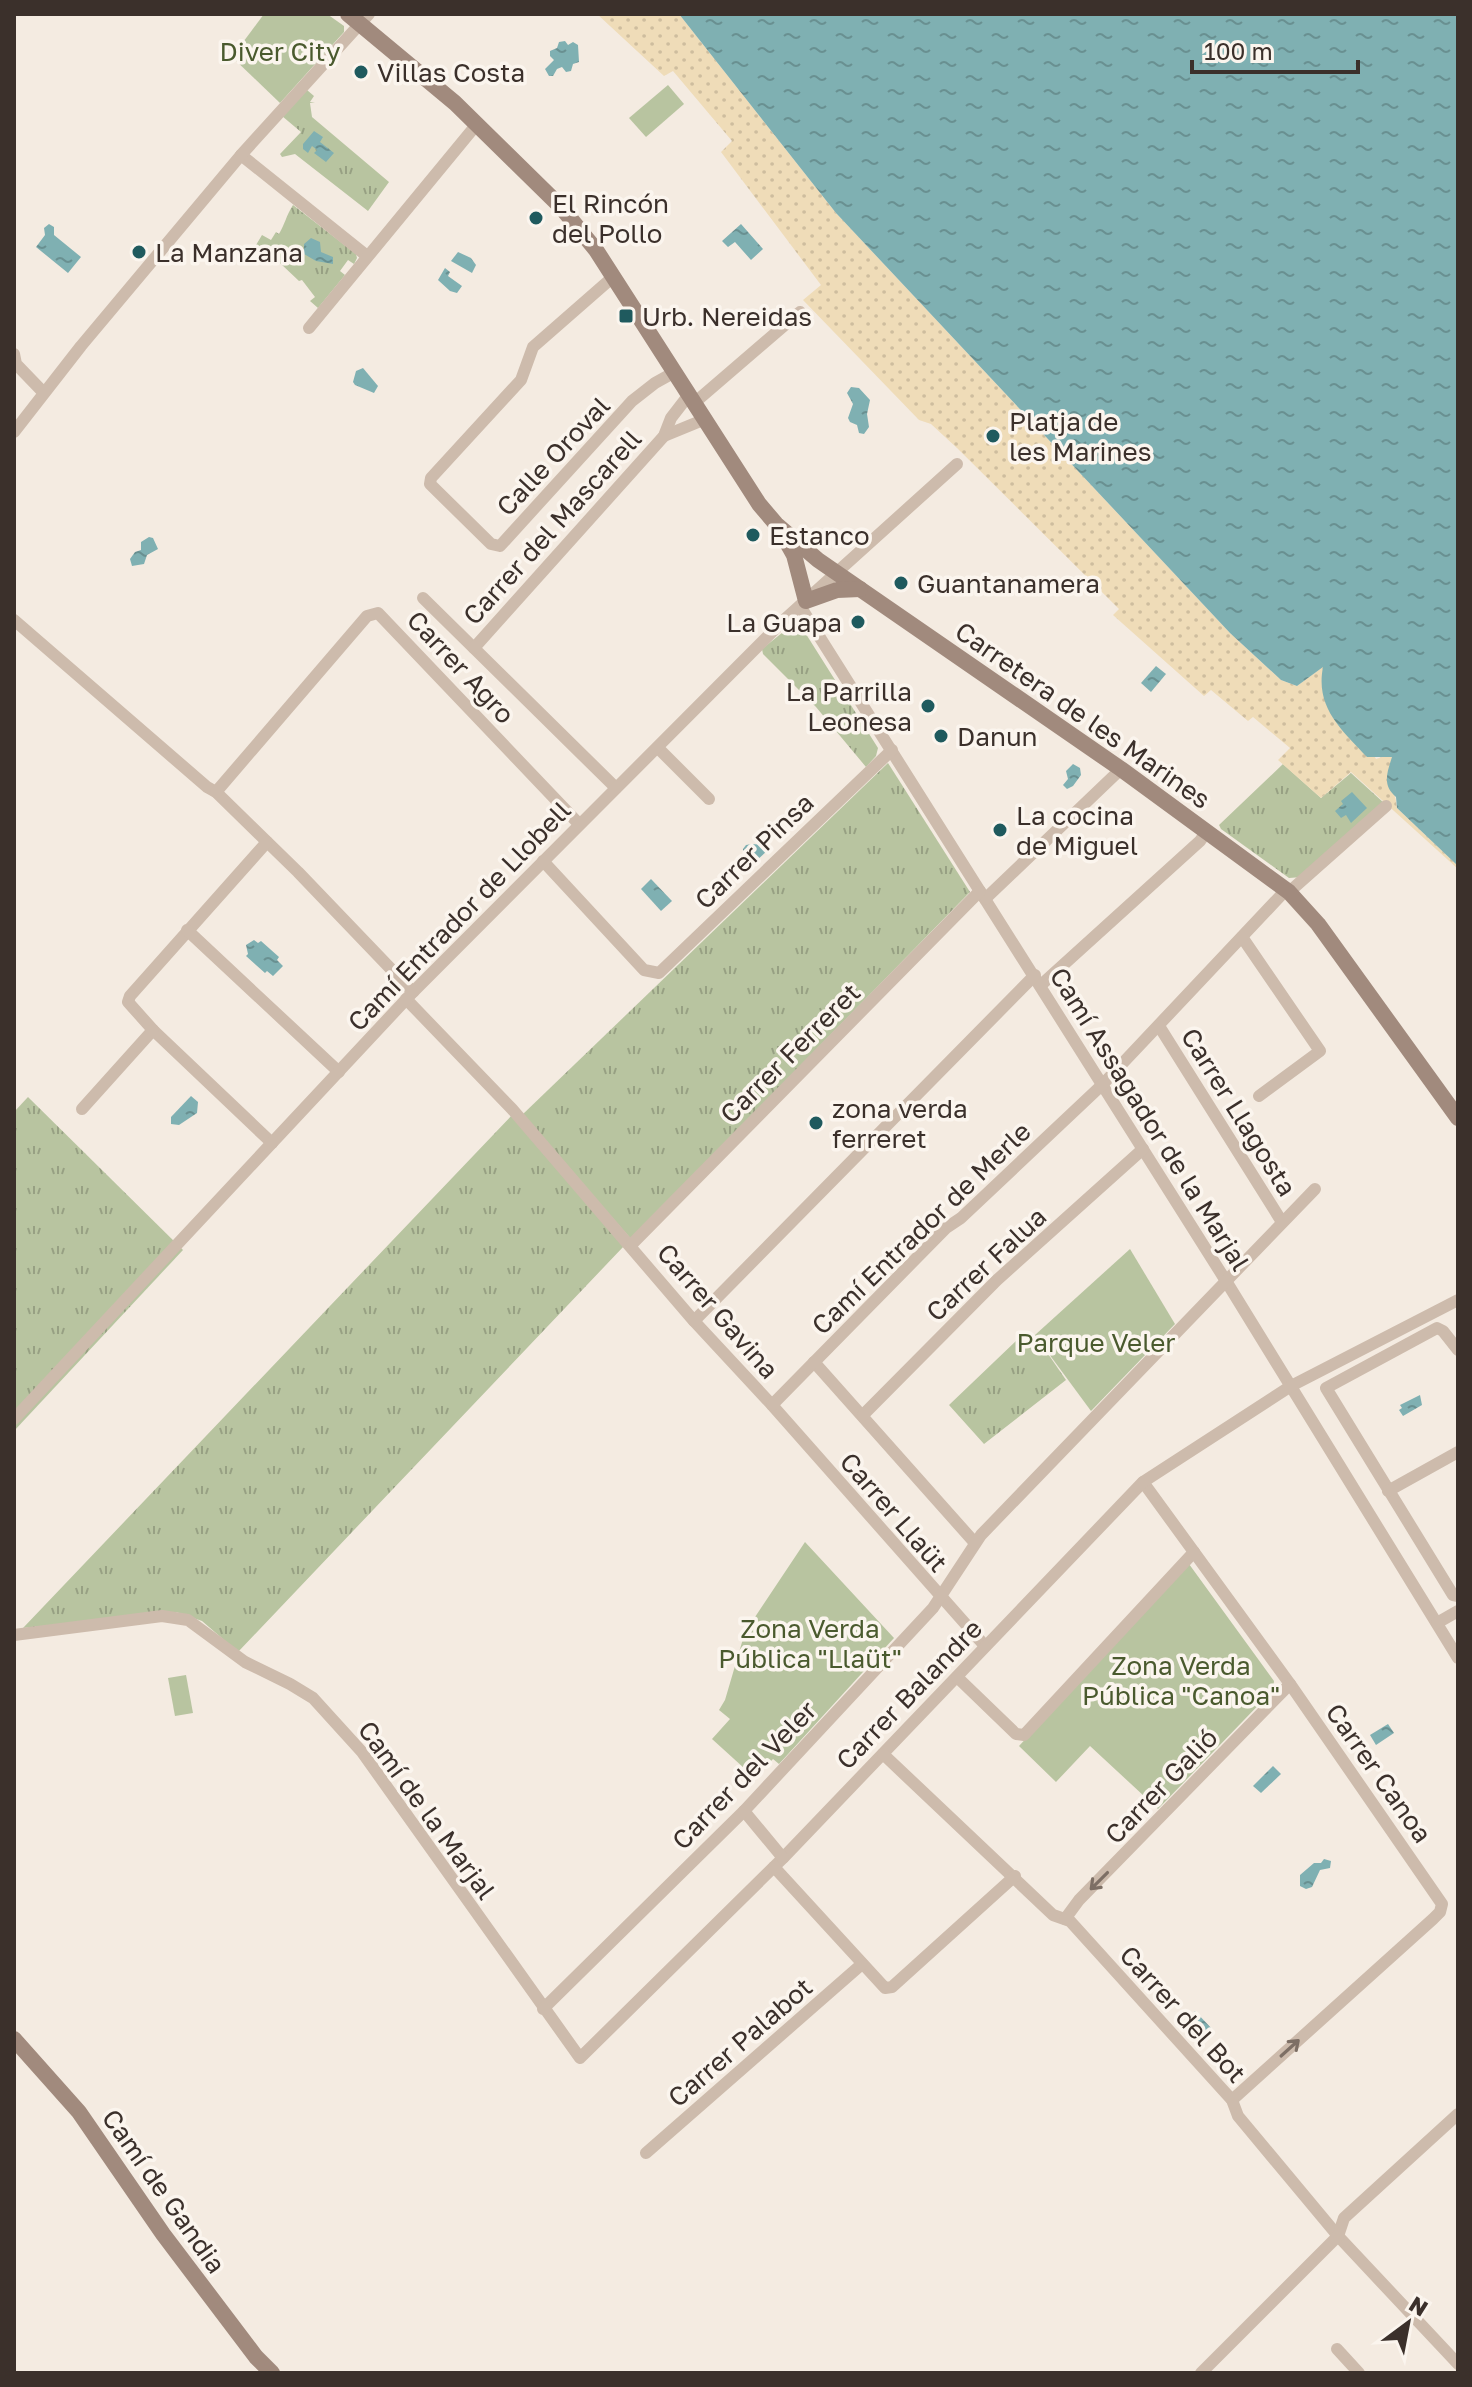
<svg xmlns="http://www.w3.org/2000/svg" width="1472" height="2387" font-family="'Golos Text',sans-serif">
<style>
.grass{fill:url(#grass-tufts)}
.sand{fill:url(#sand-dots)}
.park{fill:#b8c4a0}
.water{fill:url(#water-ripples)}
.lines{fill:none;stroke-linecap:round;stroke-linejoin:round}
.minor{stroke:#cdbbac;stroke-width:12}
.secondary{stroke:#a18a7d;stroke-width:16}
.oneway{stroke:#7d6f65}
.poi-dot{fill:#1f5a5e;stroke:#fbf5ee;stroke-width:3}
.labels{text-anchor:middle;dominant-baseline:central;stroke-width:7;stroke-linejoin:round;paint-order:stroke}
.park-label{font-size:26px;fill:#4a5a2e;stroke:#fbf5ee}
.poi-label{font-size:26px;fill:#3b302b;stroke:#fbf5ee;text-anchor:start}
.street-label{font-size:26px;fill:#3b302b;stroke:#fbf5ee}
</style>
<defs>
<pattern id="grass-tufts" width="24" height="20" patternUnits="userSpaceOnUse" patternTransform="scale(2)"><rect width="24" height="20" fill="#b8c4a0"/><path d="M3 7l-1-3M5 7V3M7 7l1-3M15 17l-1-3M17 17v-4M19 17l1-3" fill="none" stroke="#97a083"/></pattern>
<pattern id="sand-dots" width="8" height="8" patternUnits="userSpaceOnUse" patternTransform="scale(2)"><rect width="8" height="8" fill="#efdcb8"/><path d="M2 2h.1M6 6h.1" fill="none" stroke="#cebd9e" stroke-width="1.8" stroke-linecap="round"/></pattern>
<pattern id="water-ripples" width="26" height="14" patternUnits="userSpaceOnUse" patternTransform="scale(2)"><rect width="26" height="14" fill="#7fb0b2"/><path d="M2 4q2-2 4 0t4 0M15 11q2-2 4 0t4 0" fill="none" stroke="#699091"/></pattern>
</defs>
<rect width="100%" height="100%" fill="#f4ebe1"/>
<g class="grass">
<polygon points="307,90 314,96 310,102 315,102 310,103 312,117 389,182 368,211 295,154 282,157 280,154 301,132 282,116"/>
<path d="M293 205 356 254 357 258 354 264 348 260 340 271 345 275 318 308 310 301 315 297 302 280 299 281 263 247 259 249 256 245 262 235 271 240 276 232 279 234C285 224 286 216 293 205Z"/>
<polygon points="799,623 878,748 876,756 866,767 816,707 763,654 762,649 793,624"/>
<polygon points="888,763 970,892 631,1239 522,1115"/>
<polygon points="1283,764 1321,798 1351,773 1384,803 1302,877 1289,878 1221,829 1219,825"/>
<polygon points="28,1097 183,1250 14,1431 14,1112"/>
<polygon points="513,1114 624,1246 238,1652 202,1621 176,1612 23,1628"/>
<polygon points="1035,1335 1066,1380 984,1444 949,1405 1017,1340 1024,1347"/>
</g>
<path class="sand" d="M597 14H679L836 213 1230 633 1281 680 1297 686 1324 666 1376 759 1385 756 1393 757C1384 782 1395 784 1397 808L1458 866V869L1351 772 1321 798 1278 760 1290 748 1253 717 1248 721 1211 690 1204 696 1113 615 1119 609 957 448 931 424 919 420 803 300 821 285 721 152 732 141 673 71 664 76Z"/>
<g class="park">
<polygon points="264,14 327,14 344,26 344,32 280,103 232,57"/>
<polygon points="668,85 684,104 646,137 629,118"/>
<polygon points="1130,1249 1175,1324 1091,1411 1035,1335"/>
<polygon points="805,1542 894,1638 779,1764 773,1759 755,1778 712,1739 730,1719 719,1710 725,1700 745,1632"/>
<polygon points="1189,1564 1274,1681 1273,1690 1158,1809 1090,1746 1056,1782 1019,1746"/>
<polygon points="186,1675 193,1713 175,1716 168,1678"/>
</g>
<g class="water">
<path d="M679 14H1458V866L1397 808 1396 797C1382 785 1387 773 1392 757H1367C1342 730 1315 708 1323 667L1297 686 1281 680 1230 633 836 213Z"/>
<polygon points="565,41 568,45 573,42 578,45 579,62 573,64 571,71 566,72 562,67 557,69 553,76 549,76 545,69 554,60 550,56 550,51 557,48 559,42"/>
<polygon points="314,131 323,137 320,142 334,153 326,162 314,153 317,150 312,146 308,153 303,149 303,144"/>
<polygon points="49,224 54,227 54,235 81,257 68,273 36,247 45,235 44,228"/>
<polygon points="741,224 763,249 751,260 735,242 728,247 722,241"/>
<polygon points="311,238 320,242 321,252 333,257 333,264 316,261 304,254 304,244"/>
<polygon points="458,252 471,258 476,265 472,273 451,261"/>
<polygon points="445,268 450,272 448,276 462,286 457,293 450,291 438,280"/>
<polygon points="363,368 378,386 374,393 355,385 353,382 356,371"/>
<polygon points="851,387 859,388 870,400 867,414 869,427 864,434 859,433 857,425 850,422 848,418 853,404 847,393"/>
<polygon points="149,537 153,538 158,549 147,555 144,564 132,566 130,559 135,552 141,550 141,542"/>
<polygon points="1156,666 1166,674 1151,692 1141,683"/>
<polygon points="1073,764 1080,768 1081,775 1073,786 1067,789 1063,785 1068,779 1066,771"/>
<polygon points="1352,792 1367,808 1351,823 1346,815 1341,818 1335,811 1343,804 1341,801"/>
<polygon points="752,844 764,845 767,851 744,872 739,867 743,862 743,849 746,845"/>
<polygon points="651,879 672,901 661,911 641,889"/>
<polygon points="254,940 258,943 261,941 279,957 277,960 283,966 273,976 267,971 265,973 246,956 248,954 246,945"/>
<polygon points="191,1096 198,1102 197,1113 179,1125 171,1124 171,1117"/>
<polygon points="1420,1395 1422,1405 1403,1416 1399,1410 1402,1408 1400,1405"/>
<polygon points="1388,1724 1394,1733 1376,1745 1370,1735"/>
<polygon points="1273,1766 1281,1774 1261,1793 1253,1786"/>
<polygon points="1324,1859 1331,1861 1330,1868 1320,1870 1312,1887 1306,1889 1300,1886 1300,1875 1314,1863 1321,1863"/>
<polygon points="1195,2011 1213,2030 1205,2038 1187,2019"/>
</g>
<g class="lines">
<g class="minor">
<polyline points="241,155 367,256"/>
<polyline points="613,277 533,347 521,380 431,478 430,484 491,544 500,546 632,401 655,383 673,373"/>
<polyline points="309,328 477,124"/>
<polyline points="14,354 16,364 43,392"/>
<polyline points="693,404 800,312"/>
<polyline points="14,432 81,346 241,155 369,14"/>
<polyline points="664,436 703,420"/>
<polyline points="423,598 616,788"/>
<polyline points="800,606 1226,1281 1458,1658"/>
<polyline points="14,620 207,787 216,792 298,872 413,992"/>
<polyline points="474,648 664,436 671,418 688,396"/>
<polyline points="658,748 709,799"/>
<polyline points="216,792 367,616 378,613 579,824"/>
<polyline points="267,842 130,996 128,1002 153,1030 272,1143"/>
<polyline points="543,861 644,970 659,973 892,750"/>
<polyline points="1289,892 1386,806"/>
<polyline points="985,899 1121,769"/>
<polyline points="187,930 339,1072"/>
<polyline points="1242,937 1320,1051 1259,1096"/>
<polyline points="1041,985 1200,841 1207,831"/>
<polyline points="406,999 512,1109 694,1321 772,1405 985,1646"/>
<polyline points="1159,1026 1282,1222"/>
<polyline points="82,1109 153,1030"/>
<polyline points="631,1245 980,891"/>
<polyline points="694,1321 1035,975"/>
<polyline points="1458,1350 1443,1331 1437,1328 1326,1388 1453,1595 1458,1596"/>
<polyline points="814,1362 975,1543"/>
<polyline points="772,1405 946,1228 961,1218 1103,1084 1286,890"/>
<polyline points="863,1415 997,1280 1143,1149"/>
<polyline points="14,1419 413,992 784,620 957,464"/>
<polyline points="1143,1482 1290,1684 1442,1904 1440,1912 1433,1919 1232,2100"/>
<polyline points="1388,1491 1458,1452"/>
<polyline points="1437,1623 1458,1611"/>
<polyline points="14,1635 162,1616 188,1620 245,1662 290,1684 313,1698 362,1752 580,2058 783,1858 1143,1482 1291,1386 1458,1300"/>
<polyline points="957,1677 1016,1734 1024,1735 1194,1552"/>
<polyline points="883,1754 1053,1915 1070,1921 1232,2100 1238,2116 1338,2236 1458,2364"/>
<polyline points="744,1811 783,1858"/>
<polyline points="774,1867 885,1988 892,1987 1015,1876"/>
<polyline points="1065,1919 1079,1900 1290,1684"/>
<polyline points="543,2009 744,1811 933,1608 981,1535 1315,1189"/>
<polyline points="646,2153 862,1964"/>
<polyline points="1337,2349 1359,2373"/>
<polyline points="1201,2373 1338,2236 1344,2218 1458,2114"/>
</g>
<g class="secondary">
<polyline points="348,14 455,103 561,207 596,250 759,504 776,524 818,560 1121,769 1289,892 1318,924 1458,1118"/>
<polyline points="785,539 794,555 806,601 837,590 860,589"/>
<polyline points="14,2039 79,2112 163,2234 256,2357 272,2373"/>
</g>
</g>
<defs><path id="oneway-shaft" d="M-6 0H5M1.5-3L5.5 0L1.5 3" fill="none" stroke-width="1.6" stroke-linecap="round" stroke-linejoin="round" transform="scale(2)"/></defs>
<g class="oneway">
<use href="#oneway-shaft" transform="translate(1099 1881) rotate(135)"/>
<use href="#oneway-shaft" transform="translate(1290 2048) rotate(-42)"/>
</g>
<g class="poi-dot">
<circle cx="361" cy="72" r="8"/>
<circle cx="536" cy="218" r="8"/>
<circle cx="139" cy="252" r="8"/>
<rect x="618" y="308" width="16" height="16" rx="4"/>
<circle cx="993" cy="436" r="8"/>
<circle cx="753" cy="535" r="8"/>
<circle cx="901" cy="583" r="8"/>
<circle cx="858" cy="622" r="8"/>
<circle cx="928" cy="706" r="8"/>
<circle cx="941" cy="736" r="8"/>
<circle cx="1000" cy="830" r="8"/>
<circle cx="816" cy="1123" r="8"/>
</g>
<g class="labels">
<g class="park-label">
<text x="280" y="51">Diver City</text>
<text x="1096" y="1342">Parque Veler</text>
<text x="810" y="1628">Zona Verda<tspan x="810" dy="30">Pública "Llaüt"</tspan></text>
<text x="1181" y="1665">Zona Verda<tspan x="1181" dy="30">Pública "Canoa"</tspan></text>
</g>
<g class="poi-label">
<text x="377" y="72">Villas Costa</text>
<text x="552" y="203">El Rincón<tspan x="552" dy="30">del Pollo</tspan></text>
<text x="155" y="252">La Manzana</text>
<text x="642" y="316">Urb. Nereidas</text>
<text x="1009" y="421">Platja de<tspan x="1009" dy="30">les Marines</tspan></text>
<text x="769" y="535">Estanco</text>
<text x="917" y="583">Guantanamera</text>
<text x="842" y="622" text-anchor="end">La Guapa</text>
<text x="912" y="691" text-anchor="end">La Parrilla<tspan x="912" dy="30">Leonesa</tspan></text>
<text x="957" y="736">Danun</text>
<text x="1016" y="815">La cocina<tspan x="1016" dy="30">de Miguel</tspan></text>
<text x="832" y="1108">zona verda<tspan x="832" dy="30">ferreret</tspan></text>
</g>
<g class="street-label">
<text transform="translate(553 456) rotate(-47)">Calle Oroval</text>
<text transform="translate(552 527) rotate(-48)">Carrer del Mascarell</text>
<text transform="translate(461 667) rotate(47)">Carrer Agro</text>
<text transform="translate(1083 715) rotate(35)">Carretera de les Marines</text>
<text transform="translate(754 851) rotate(-44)">Carrer Pinsa</text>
<text transform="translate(459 916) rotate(-46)">Camí Entrador de Llobell</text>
<text transform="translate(790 1053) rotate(-45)">Carrer Ferreret</text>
<text transform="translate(1239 1112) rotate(58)">Carrer Llagosta</text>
<text transform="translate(1150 1119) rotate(58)">Camí Assagador de la Marjal</text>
<text transform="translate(921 1228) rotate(-44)">Camí Entrador de Merle</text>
<text transform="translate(986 1264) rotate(-43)">Carrer Falua</text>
<text transform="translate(718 1311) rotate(49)">Carrer Gavina</text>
<text transform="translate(894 1512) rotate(49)">Carrer Llaüt</text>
<text transform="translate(909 1694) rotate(-46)">Carrer Balandre</text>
<text transform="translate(1379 1773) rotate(55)">Carrer Canoa</text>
<text transform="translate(744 1775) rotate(-46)">Carrer del Veler</text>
<text transform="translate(1161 1786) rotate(-46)">Carrer Galió</text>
<text transform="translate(427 1810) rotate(54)">Camí de la Marjal</text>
<text transform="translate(1183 2014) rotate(48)">Carrer del Bot</text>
<text transform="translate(740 2042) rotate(-41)">Carrer Palabot</text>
<text transform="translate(164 2191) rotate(55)">Camí de Gandia</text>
</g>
</g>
<rect width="1472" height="2387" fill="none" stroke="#3b302b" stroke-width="32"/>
<g transform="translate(1408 2323) rotate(32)" stroke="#fbf5ee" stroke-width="6" paint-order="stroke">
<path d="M0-6L14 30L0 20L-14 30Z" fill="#3b302b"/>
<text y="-12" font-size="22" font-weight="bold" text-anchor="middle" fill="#3b302b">N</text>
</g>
<path d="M1192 60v12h166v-12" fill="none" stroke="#3b302b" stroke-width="4"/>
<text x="1204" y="60" font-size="24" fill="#3b302b" stroke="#fbf5ee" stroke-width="6" paint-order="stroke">100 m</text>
</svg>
